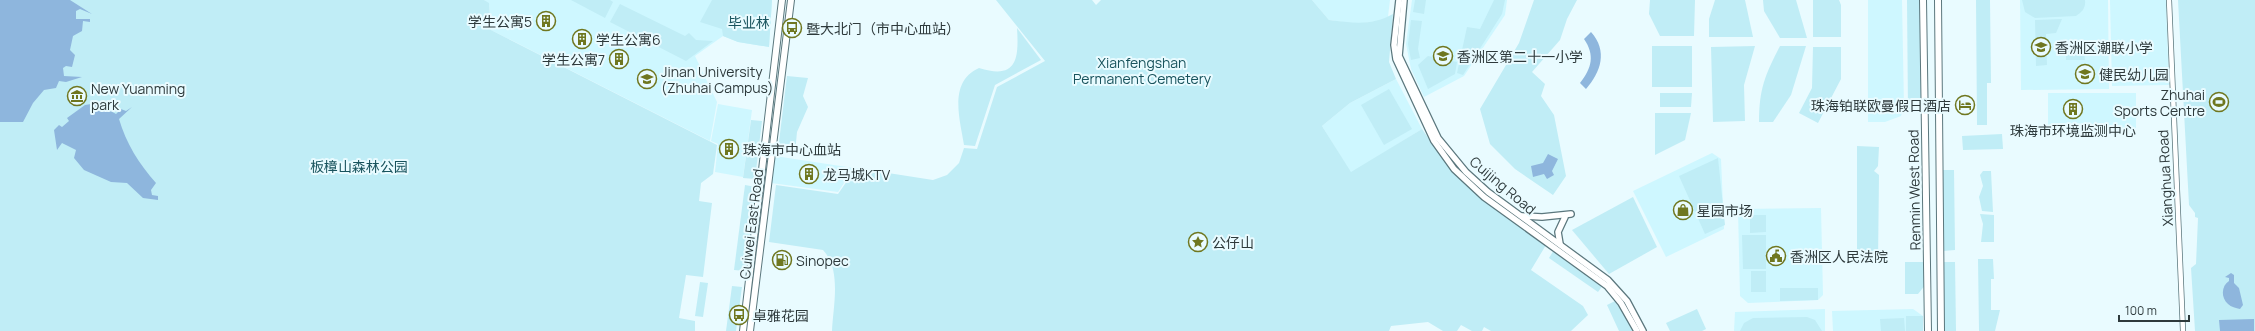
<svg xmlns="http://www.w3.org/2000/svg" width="2255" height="331" font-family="Manrope,'Noto Sans SC',sans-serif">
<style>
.built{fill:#cef7ff}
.green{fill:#c0edf6}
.water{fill:#8eb6dd}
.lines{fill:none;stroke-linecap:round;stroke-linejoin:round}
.tertiary-casing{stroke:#5b777d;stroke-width:6}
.secondary-casing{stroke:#5b777d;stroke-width:8}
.primary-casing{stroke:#5b777d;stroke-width:8}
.tertiary{stroke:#fff;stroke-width:4.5}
.secondary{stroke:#fff;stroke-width:5.5}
.primary{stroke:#fff;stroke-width:6}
.labels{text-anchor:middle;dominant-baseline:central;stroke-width:4;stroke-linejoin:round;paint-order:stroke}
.poi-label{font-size:14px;fill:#2e3a3c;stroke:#e9fbff;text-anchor:start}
.park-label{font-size:14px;fill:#18535d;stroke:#e9fbff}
.street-label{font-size:14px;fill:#2e3a3c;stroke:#e9fbff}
</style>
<rect width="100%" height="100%" fill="#e9fbff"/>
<g class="built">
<polygon points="484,0 772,0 769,47 738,42 723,36 695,56 717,102 710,141 491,30 489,4"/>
<polygon points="1312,0 1390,0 1388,17 1379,21 1356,24 1329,20"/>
<polygon points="1412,0 1507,0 1505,15 1464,76 1424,97 1411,69 1406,44"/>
<polygon points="1868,0 1902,0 1904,107 1901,116 1885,122 1868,122"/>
<polygon points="2020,0 2108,0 2109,89 2021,90"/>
<polygon points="2110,0 2166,0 2169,85 2112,86"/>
<polygon points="1396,79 1422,129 1351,173 1322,126 1350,103"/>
<rect x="2048" y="93" width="88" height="35"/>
<polygon points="718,104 752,110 743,177 715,172 718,144 711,141"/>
<polygon points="1712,153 1721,159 1724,229 1666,257 1633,191"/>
<polygon points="775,156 847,167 854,168 838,192 771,183"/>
<polygon points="1821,208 1823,295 1818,300 1748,303 1740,296 1738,209"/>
<polygon points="1825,309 1825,331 1734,331 1735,312"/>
<polygon points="1913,309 1923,316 1923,331 1833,331 1832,311"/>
</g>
<g class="green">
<polygon points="0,0 484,0 489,3 491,30 717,145 713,174 701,183 699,201 712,203 703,277 686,275 679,318 695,321 695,331 0,331"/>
<polygon points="571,0 610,0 613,2 605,18"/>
<polygon points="712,0 772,0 769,47 738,42 723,36 722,29 700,22"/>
<path d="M996 0H1092L1096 5 1101 0H1312L1329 20C1354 23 1371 26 1393 14L1389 62 1396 79 1350 103 1322 126 1351 172 1422 129 1452 172 1481 199 1546 245 1531 270 1583 306 1588 315 1571 331H1491L1484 327 1482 331H1472L1461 325 1457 331H1443L1428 322 1391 326 1389 331H832C833 306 842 270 823 250L769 242 776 185 838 194 856 168 933 180 947 175 959 163 964 148 977 149 997 87 1045 61Z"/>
<polygon points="1415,0 1426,0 1424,14 1413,12"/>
<polygon points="1494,0 1505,0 1502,14 1463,75 1457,73 1467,27 1480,29"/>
<polygon points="1534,0 1577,0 1567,19 1560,40 1532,72 1545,84 1541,96 1554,115 1566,176 1553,195 1515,169 1490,144 1480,109 1519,43"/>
<polygon points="1650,0 1695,0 1694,36 1660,36 1649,14"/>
<polygon points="1715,0 1745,0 1753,37 1709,37 1709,19"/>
<polygon points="1763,0 1796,0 1807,38 1780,38 1764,11"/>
<polygon points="1813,0 1839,0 1841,5 1841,37 1813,37"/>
<polygon points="1907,0 1919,0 1921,14 1922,90 1921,97 1914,111 1908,111"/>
<polygon points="1976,0 1990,0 1991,83 1987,83 1987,125 1977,125"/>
<path d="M2022 0H2085C2086 8 2082 12 2076 16L2035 18 2025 12Z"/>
<polygon points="2178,0 2255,0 2255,331 2195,331 2191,268 2196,264 2198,218 2195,217 2195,213 2189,205"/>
<polygon points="620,4 685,36 689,33 696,40 713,41 686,61 610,22"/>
<polygon points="2062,19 2056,33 2046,34 2047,65 2036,66 2035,20"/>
<polygon points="1411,20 1422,21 1418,49 1420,58 1411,60 1408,44"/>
<path d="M1017 28 1041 60 995 85 975 146 964 145C960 119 948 82 979 68 1017 80 1019 59 1017 28Z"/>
<rect x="1652" y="46" width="40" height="41"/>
<polygon points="1755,46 1744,85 1745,121 1713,122 1711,47"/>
<path d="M1780 46H1806L1791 95 1773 122H1759C1759 89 1765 75 1780 46Z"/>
<polygon points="1813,47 1841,47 1841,79 1818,123 1799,113 1812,88"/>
<polygon points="2066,51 2084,51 2085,60 2066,60"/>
<polygon points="1428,56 1457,62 1455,74 1428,89 1418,65"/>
<polygon points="787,76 808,78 803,96 808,107 797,132 795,153 778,150"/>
<polygon points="1389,89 1412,129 1384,145 1361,105"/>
<polygon points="1660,93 1692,93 1691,107 1660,107"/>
<polygon points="1655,113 1691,113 1685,140 1655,155"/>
<polygon points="751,120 762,121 755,179 743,178"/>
<polygon points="2002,134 2003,149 1963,150 1962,136"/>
<polygon points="1857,146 1879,147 1878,166 1874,171 1879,175 1878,264 1857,264"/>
<polygon points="1718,158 1725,225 1705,234 1679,176"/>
<polygon points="1942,170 1954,170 1955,250 1943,251"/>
<polygon points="1983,171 1991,171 1993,212 1982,211 1979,197 1983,186 1980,175"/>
<polygon points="745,185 756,187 745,271 734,270"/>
<polygon points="1633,197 1657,247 1609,274 1572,230"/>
<polygon points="1980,214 1994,215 1994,242 1981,242 1983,224"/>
<polygon points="1750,215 1766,215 1766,232 1750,233"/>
<polygon points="1742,235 1766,235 1766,269 1743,269"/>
<polygon points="1554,250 1603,285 1598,292 1549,258"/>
<polygon points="1978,259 1993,259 1994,279 1991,279 1991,310 2000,310 1995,331 1979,331"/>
<polygon points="1905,262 1926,262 1926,284 1918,294 1905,294"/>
<polygon points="1943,262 1955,262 1956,331 1944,331"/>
<rect x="1751" y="271" width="15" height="21"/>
<polygon points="700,282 708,283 703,317 695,316"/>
<polygon points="732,286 742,287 736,331 726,331"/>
<polygon points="1780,288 1818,288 1818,300 1780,301"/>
<polygon points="1615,301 1632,327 1634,331 1619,331 1607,305"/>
<polygon points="1697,309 1706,329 1702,331 1670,331 1666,323"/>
<rect x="1906" y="316" width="17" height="15"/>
<polygon points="1807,317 1815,320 1822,331 1740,331 1744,323 1753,318"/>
<polygon points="1904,318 1905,331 1881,331 1880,319"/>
</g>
<g class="water">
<polygon points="0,0 70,0 92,14 80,9 76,11 76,19 90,19 90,22 83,21 82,31 73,36 70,50 75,55 72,67 66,66 63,68 64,76 82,77 66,82 59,81 56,88 44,90 33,103 23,122 0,122"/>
<path d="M1591 32C1608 51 1601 72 1586 89L1580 83C1592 68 1595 55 1584 39Z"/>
<path d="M103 102 107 109 116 114 121 109 126 111 132 107 119 119C126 143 139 164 156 183L151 190 152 195 158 196V200L143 198 127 183 111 182 84 170 74 158 76 150 62 143 57 150 54 130 59 125 62 127 69 121 67 118 85 105Z"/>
<polygon points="1548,154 1558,159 1552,171 1554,175 1547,179 1544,174 1533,177 1531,166 1543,163"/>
<path d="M2231 273 2234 275V283L2239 288 2243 305 2240 309C2236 308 2231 307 2228 304 2221 298 2221 286 2229 281V278L2225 277Z"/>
<polygon points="2254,319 2254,331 2220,331 2219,320"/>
</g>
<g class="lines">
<g class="tertiary-casing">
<polyline id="tertiary" points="2169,0 2183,331"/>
</g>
<g class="secondary-casing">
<g id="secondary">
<polyline points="1399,0 1394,45 1396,59 1434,141 1454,169 1484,197 1607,286 1621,303 1637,331"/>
<polyline points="1404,0 1399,56 1438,138 1466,172 1488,192 1608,280 1627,301 1643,331"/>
<polyline points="1522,216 1542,217 1571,214"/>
<polyline points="1560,244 1558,232 1565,217"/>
</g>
</g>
<g class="primary-casing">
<g id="primary">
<polyline points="1923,0 1928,331"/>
<polyline points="1938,0 1941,331"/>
<polyline points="1924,109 1939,109"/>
<polyline points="743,331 782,0"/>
<polyline points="750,331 791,0"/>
</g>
</g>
<use href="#tertiary" class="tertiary"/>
<use href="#secondary" class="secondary"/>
<use href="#primary" class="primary"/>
</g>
<defs>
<g id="building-ring" transform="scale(1)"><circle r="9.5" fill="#e9fbff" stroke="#6f7720" stroke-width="1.5"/><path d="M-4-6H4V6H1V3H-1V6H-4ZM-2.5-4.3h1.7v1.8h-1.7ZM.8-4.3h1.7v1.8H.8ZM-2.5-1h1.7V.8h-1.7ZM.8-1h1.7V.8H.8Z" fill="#6f7720"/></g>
<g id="bus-ring" transform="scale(1)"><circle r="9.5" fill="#e9fbff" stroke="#6f7720" stroke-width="1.5"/><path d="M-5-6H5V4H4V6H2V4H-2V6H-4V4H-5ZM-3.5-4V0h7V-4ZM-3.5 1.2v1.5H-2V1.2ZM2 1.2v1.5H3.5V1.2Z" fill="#6f7720"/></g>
<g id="school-ring" transform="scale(1)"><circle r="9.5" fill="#e9fbff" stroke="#6f7720" stroke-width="1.5"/><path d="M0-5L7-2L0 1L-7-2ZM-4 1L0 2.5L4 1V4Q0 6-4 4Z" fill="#6f7720"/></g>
<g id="university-ring" transform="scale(1)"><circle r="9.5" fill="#e9fbff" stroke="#6f7720" stroke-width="1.5"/><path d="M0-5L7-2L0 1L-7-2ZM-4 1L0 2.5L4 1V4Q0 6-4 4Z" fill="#6f7720"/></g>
<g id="museum-ring" transform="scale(1)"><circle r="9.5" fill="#e9fbff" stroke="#6f7720" stroke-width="1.5"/><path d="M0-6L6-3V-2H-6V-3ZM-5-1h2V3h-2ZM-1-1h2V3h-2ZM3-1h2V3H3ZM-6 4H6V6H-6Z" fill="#6f7720"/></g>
<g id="stadium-ring" transform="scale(1)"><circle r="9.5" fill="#e9fbff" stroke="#6f7720" stroke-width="1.5"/><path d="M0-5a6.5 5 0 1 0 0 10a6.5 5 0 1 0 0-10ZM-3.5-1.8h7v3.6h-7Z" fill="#6f7720"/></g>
<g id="hotel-ring" transform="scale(1)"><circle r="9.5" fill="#e9fbff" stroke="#6f7720" stroke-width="1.5"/><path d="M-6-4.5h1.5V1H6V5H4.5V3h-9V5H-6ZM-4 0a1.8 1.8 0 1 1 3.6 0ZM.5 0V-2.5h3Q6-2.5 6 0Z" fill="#6f7720"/></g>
<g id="shop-ring" transform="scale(1)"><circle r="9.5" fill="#e9fbff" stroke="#6f7720" stroke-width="1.5"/><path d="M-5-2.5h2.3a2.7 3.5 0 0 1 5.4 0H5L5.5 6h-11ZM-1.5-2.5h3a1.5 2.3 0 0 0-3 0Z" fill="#6f7720"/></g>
<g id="sight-ring" transform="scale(1)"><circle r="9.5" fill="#e9fbff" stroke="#6f7720" stroke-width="1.5"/><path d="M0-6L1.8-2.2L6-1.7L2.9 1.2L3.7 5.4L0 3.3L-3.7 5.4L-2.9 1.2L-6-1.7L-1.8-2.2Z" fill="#6f7720"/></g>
<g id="civic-ring" transform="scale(1)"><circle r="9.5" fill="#e9fbff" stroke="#6f7720" stroke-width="1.5"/><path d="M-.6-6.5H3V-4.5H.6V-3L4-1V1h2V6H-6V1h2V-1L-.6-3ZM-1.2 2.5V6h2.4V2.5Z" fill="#6f7720"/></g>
<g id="fuel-ring" transform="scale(1)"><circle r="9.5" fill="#e9fbff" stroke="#6f7720" stroke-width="1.5"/><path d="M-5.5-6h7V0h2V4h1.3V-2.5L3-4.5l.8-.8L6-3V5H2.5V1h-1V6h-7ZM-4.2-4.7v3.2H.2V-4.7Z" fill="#6f7720"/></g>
</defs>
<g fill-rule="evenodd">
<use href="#building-ring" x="546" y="21"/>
<use href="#bus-ring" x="792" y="28"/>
<use href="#building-ring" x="582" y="39"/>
<use href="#school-ring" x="2041" y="47"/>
<use href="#school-ring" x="1443" y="56"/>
<use href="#building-ring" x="619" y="59"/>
<use href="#school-ring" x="2085" y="74"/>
<use href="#university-ring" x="647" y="79"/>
<use href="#museum-ring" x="77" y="96"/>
<use href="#stadium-ring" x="2219" y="102"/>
<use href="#hotel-ring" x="1965" y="105"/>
<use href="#building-ring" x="2073" y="109"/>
<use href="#building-ring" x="729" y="149"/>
<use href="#building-ring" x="809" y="174"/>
<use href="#shop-ring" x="1683" y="210"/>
<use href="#sight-ring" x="1198" y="242"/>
<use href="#civic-ring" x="1776" y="256"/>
<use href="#fuel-ring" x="782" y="260"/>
<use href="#bus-ring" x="739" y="315"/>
</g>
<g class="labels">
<g class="poi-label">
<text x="532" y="21" text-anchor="end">学生公寓5</text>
<text x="806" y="28">暨大北门（市中心血站）</text>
<text x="596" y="39">学生公寓6</text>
<text x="2055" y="47">香洲区潮联小学</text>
<text x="1457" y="56">香洲区第二十一小学</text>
<text x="605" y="59" text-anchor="end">学生公寓7</text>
<text x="661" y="71">Jinan University<tspan x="661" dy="16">(Zhuhai Campus)</tspan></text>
<text x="2099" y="74">健民幼儿园</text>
<text x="91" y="88">New Yuanming<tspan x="91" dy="16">park</tspan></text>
<text x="2205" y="94" text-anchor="end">Zhuhai<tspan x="2205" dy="16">Sports Centre</tspan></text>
<text x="1951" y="105" text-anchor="end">珠海铂联欧曼假日酒店</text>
<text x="2073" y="130" text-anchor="middle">珠海市环境监测中心</text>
<text x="743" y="149">珠海市中心血站</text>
<text x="823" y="174">龙马城KTV</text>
<text x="1697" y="210">星园市场</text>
<text x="1212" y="242">公仔山</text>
<text x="1790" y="256">香洲区人民法院</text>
<text x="796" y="260">Sinopec</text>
<text x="753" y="315">卓雅花园</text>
</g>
<g class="park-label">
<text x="749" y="22">毕业林</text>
<text x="1142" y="62">Xianfengshan<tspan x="1142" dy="16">Permanent Cemetery</tspan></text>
<text x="359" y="166">板樟山森林公园</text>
</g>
<g class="street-label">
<text transform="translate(2165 178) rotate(-93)">Xianghua Road</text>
<text transform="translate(1503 185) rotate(40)">Cuijing Road</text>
<text transform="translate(1914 190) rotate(-91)">Renmin West Road</text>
<text transform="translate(751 224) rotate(-83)">Cuiwei East Road</text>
</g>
</g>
<path d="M2119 315v6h70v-6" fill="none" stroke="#2e3a3c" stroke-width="2"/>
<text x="2125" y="315" font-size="12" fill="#2e3a3c" stroke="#e9fbff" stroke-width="3" paint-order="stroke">100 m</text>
</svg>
